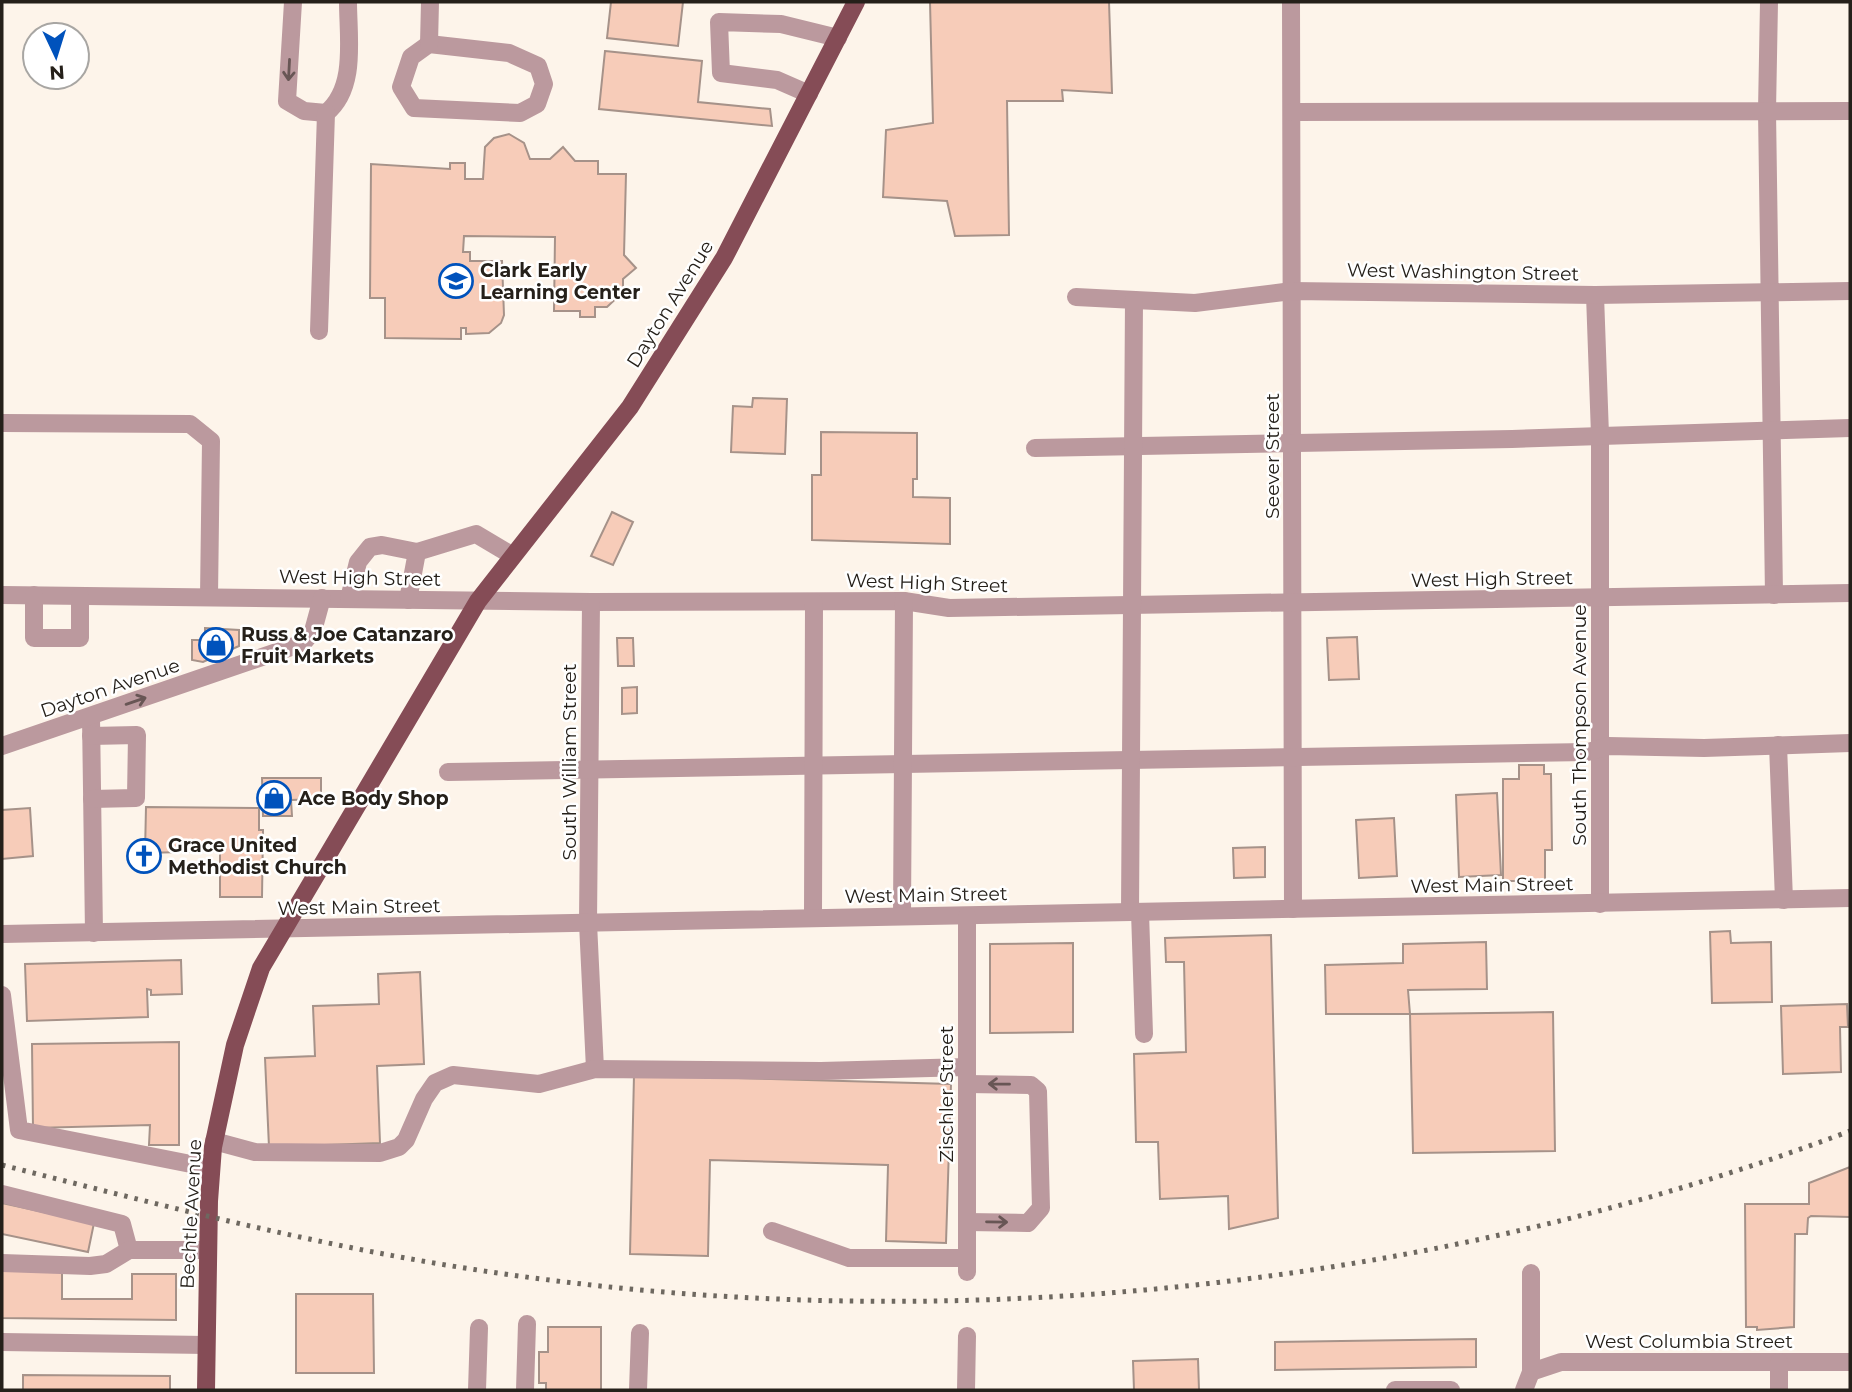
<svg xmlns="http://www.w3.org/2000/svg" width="1852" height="1392" font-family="Montserrat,sans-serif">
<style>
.building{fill:#f7ccb9;stroke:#a69289;stroke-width:2}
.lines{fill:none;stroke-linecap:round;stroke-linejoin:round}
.minor{stroke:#bb999e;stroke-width:18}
.major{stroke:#854c56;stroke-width:18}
.rail{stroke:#6e6860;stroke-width:5;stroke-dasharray:3.5 7;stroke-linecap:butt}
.oneway{stroke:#685655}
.labels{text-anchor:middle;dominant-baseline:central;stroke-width:5;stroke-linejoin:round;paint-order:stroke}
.poi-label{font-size:19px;font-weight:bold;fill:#25201a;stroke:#fff;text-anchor:start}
.street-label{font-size:19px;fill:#25201a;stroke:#fff}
</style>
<rect width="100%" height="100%" fill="#fdf4ea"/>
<g class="building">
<polygon points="611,2 683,2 678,46 607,38"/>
<polygon points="930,2 1109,2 1112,93 1062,90 1063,101 1007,101 1009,235 955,236 947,201 883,197 886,130 933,123"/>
<polygon points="605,51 702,61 698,102 770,109 772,126 599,109"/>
<polygon points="509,134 524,143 530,159 550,159 563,147 575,161 598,161 598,174 626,174 624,255 636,268 623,279 623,292 607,307 595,307 595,317 580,317 580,311 554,311 555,237 464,236 463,252 470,252 470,261 502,261 504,315 501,323 489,333 466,334 466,328 461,328 461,339 385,338 385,298 370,298 371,164 450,169 450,163 465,163 465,179 483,179 485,147 494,138"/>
<polygon points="753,398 787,399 785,454 731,452 733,406 752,407"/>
<polygon points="821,432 917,433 917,479 913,479 913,497 950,498 950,544 812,540 812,475 821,475"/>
<polygon points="612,512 633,522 613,565 591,556"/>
<polygon points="205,628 239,630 239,646 203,662 192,660 192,640 205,640"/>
<polygon points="1357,637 1359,679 1329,680 1327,638"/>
<polygon points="617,638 633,638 634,666 618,666"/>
<polygon points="637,687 637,713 622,714 622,688"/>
<polygon points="1519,765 1544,765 1544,774 1551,774 1552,850 1545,850 1545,881 1503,881 1503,779 1519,779"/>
<polygon points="262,778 321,778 321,799 291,800 292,816 263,816"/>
<polygon points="1497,793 1501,875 1459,877 1456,795"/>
<polygon points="146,807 259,808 259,830 263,830 262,897 220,897 220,851 145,853"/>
<polygon points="30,808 33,856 2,859 2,810"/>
<polygon points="1394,818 1397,876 1359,878 1356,820"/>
<polygon points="1265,847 1265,877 1234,878 1233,848"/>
<polygon points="1730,931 1731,943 1771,942 1772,1002 1712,1003 1710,932"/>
<polygon points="1271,935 1278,1218 1229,1229 1228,1196 1160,1199 1158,1142 1136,1142 1134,1054 1186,1052 1184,962 1166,962 1165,938"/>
<polygon points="1486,942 1487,989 1408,990 1410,1014 1326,1014 1325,965 1403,963 1403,944"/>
<polygon points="1073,943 1073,1032 990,1033 990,944"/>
<polygon points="181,960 182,994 151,995 151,990 147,989 148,1017 27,1021 25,964"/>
<polygon points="420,972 424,1064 377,1066 380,1143 269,1147 265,1058 315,1056 313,1006 379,1004 378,974"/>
<polygon points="1847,1004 1848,1027 1840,1027 1841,1072 1783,1074 1781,1006"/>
<polygon points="1553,1012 1555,1151 1413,1153 1410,1014"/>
<polygon points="179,1042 179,1145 149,1145 150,1125 33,1128 32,1044"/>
<polygon points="634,1075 951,1084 946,1243 886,1241 888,1165 710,1160 708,1256 630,1254"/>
<polygon points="1850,1167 1850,1217 1811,1216 1808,1218 1807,1234 1795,1234 1794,1327 1757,1330 1757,1327 1746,1327 1745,1204 1809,1204 1809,1183"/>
<polygon points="2,1203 94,1223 88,1252 2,1234"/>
<polygon points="2,1267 62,1268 62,1299 132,1299 132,1274 176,1274 176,1320 2,1318"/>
<polygon points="296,1294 373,1294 374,1373 296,1373"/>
<polygon points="548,1327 601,1327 601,1390 546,1390 546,1383 539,1383 539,1352 548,1352"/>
<polygon points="1476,1339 1476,1367 1275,1370 1275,1342"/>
<polygon points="1198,1359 1199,1390 1134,1390 1133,1361"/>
<polygon points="23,1375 170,1376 170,1390 23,1390"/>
</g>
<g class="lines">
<g class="minor">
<path d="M293 2 287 101 304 111 326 113C357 88 348 38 348 2"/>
<polyline points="1291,2 1293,909"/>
<polyline points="1769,2 1767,111 1774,595"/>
<polygon points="429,44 509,53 538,66 544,84 537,104 520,113 414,108 401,87 411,57"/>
<polyline points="429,44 430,2"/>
<polyline points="809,94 777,80 721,73 719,22 781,24 838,38"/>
<polyline points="1292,112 1850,111"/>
<polyline points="1595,295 1600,435 1600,904"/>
<polyline points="1076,297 1195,303 1292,291 1595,295 1850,291"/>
<polyline points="319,331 326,113"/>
<polyline points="2,423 190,424 211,441 209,597"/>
<polyline points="1035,448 1512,439 1850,428"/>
<polyline points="2,595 591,602 904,601 949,608 1850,593"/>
<polyline points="34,595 34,638 80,638 80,596"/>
<polyline points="349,599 358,562 370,547 382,545 417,552 476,534 513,556"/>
<polyline points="408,600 417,552"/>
<polyline points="591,602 588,923 595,1069"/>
<polyline points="91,717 94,933"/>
<polyline points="91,736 137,735 136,798 92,799"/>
<polyline points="1778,745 1784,900"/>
<polyline points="2,746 303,643 313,631 322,598"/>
<polyline points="448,772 1588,752 1608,746 1704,748 1850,743"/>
<polyline points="1130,912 1134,300"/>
<polyline points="1140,912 1144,1034"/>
<polyline points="902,915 904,601"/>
<polyline points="813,917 814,602"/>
<polyline points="2,934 1850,898"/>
<polyline points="2,995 19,1130 211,1168"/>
<polyline points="214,1141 255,1152 380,1153 399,1147 406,1140 424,1099 435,1083 453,1075 539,1084 595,1069 821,1071 967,1067"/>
<polyline points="2,1194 122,1224 129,1250"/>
<polyline points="967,1222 1028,1223 1041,1208 1038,1091 1031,1085 967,1084"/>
<polyline points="772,1231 849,1258 967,1258"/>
<polyline points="2,1263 90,1266 106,1264 129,1250 208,1250"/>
<polyline points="967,1272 967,916"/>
<polyline points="2,1342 206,1345"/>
<polyline points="1531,1372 1561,1362 1850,1362"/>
<polyline points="477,1390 479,1328"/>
<polyline points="525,1390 527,1324"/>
<polyline points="638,1390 640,1333"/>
<polyline points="966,1390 967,1336"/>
<polyline points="1395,1390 1451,1390"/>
<polyline points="1524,1390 1531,1372 1531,1273"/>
<polyline points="1779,1390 1779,1362"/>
</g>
<polyline class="major" points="206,1390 209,1201 213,1147 235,1045 261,968 478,601 630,407 724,258 856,2"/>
<path class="rail" d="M2 1165C164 1206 326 1248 491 1272 939 1339 1426 1291 1850 1131"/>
</g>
<defs><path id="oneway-shaft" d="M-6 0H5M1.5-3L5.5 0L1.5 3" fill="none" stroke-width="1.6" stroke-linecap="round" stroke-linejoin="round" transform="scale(1.75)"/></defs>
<g class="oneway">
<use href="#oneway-shaft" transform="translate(289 70) rotate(93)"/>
<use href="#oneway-shaft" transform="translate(136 701) rotate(-19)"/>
<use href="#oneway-shaft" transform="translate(999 1084) rotate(-179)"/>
<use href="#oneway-shaft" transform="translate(997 1222) rotate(1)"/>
</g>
<defs>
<g id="school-ring" transform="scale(1.75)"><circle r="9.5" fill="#fff" stroke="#0052bc" stroke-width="1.5"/><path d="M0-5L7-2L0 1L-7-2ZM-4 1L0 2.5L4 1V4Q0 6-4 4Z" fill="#0052bc"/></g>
<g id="shop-ring" transform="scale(1.75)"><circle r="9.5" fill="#fff" stroke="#0052bc" stroke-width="1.5"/><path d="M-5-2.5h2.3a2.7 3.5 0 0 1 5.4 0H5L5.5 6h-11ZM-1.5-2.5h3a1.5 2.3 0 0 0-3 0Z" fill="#0052bc"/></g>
<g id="church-ring" transform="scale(1.75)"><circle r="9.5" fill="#fff" stroke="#0052bc" stroke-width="1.5"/><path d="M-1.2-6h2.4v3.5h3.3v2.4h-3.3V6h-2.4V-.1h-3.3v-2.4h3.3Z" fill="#0052bc"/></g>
</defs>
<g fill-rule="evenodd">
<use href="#school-ring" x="456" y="281"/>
<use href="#shop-ring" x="216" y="645"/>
<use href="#shop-ring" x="274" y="798"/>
<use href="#church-ring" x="144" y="856"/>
</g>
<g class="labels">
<g class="poi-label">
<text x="480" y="270">Clark Early<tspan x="480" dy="22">Learning Center</tspan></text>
<text x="241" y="634">Russ &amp; Joe Catanzaro<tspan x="241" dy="22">Fruit Markets</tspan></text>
<text x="298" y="798">Ace Body Shop</text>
<text x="168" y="845">Grace United<tspan x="168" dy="22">Methodist Church</tspan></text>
</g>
<g class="street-label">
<text transform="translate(1463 272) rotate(1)">West Washington Street</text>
<text transform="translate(670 304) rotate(-58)">Dayton Avenue</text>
<text transform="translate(1272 456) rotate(-90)">Seever Street</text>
<text transform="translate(360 578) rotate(1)">West High Street</text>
<text transform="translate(1492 579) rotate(-1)">West High Street</text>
<text transform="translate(927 583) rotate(2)">West High Street</text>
<text transform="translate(110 688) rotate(-19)">Dayton Avenue</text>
<text transform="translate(1579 725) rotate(-90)">South Thompson Avenue</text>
<text transform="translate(569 762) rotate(-90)">South William Street</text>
<text transform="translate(1492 885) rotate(-1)">West Main Street</text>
<text transform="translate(926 895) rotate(-1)">West Main Street</text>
<text transform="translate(359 907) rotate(-1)">West Main Street</text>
<text transform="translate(946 1094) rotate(-90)">Zischler Street</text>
<text transform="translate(191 1214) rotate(-87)">Bechtle Avenue</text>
<text x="1689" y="1341">West Columbia Street</text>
</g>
</g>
<rect width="1852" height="1392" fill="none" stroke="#25201a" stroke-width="7"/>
<g transform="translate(56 56) rotate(176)"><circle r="33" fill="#ffffff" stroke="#a8a6a3" stroke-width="2"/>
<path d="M0-5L12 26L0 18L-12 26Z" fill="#0052bc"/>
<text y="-10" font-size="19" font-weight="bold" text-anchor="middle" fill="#25201a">N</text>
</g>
</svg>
